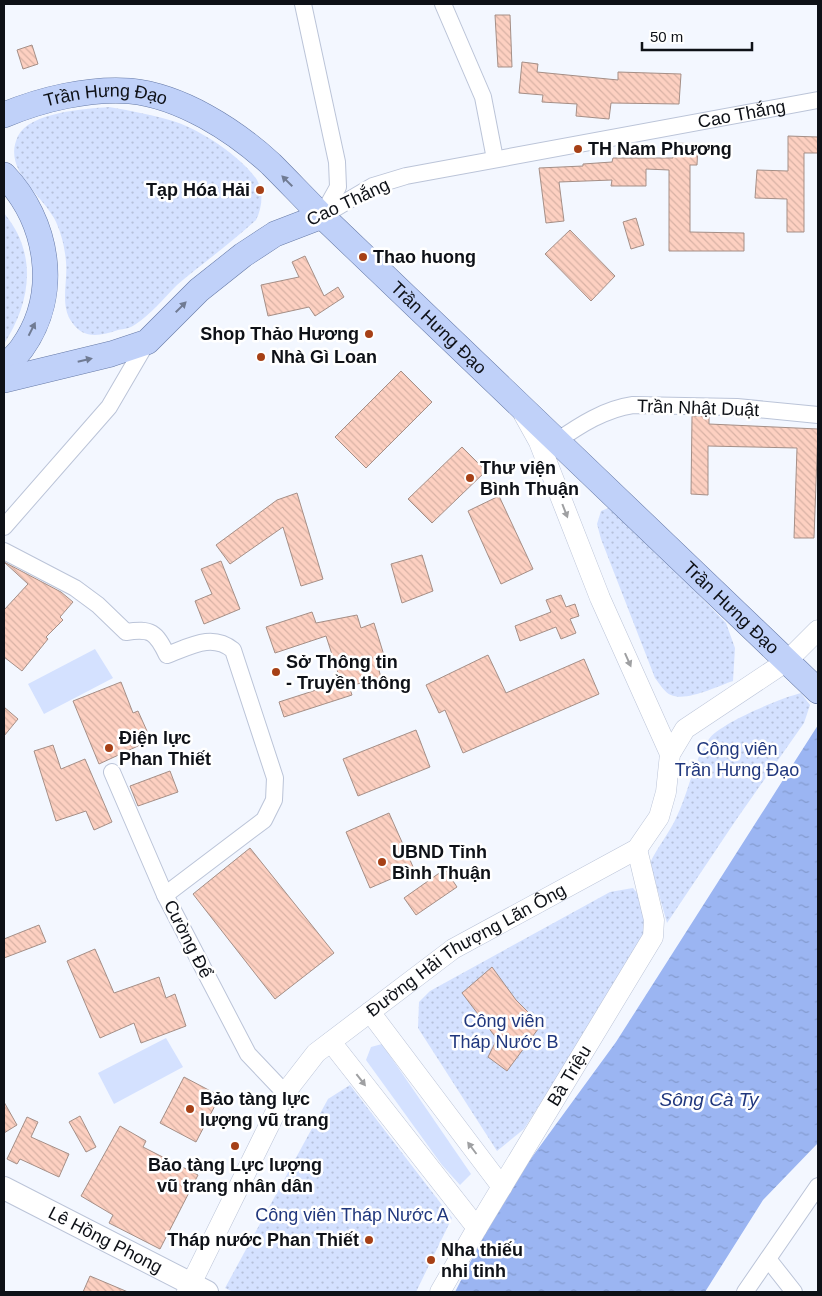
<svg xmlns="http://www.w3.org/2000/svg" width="822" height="1296" font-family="Arial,sans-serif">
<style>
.grass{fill:#d4e1ff}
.park{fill:url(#park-dots)}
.water{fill:url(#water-ripples)}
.building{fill:url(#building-back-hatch);stroke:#a58f87}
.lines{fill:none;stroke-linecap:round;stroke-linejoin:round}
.minor-casing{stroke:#bbc4d8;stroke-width:18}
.tertiary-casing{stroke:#bbc4d8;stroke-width:21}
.secondary-casing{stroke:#bbc4d8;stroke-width:24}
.primary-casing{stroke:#667aa7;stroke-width:26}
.minor{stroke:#fff;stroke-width:16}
.tertiary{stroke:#fff;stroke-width:20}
.secondary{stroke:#fff;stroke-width:22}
.primary{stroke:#c0d1f9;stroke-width:25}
.oneway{fill:#707b93}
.oneway2{fill:#9fa0a2}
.poi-dot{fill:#a64016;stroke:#fff;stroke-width:2}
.labels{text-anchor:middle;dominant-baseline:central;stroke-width:5;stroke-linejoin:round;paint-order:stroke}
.street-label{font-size:18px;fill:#0e1117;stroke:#fff}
.poi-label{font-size:18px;font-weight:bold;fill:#0e1117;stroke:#fff;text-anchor:start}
.park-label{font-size:18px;fill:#20377d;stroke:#fff}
.water-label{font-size:19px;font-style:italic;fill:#21387e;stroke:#fff}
</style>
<defs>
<pattern id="park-dots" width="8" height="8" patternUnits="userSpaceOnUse" patternTransform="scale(1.25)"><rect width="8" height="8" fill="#d4e1ff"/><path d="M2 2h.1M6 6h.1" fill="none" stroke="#b5c0da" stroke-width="1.8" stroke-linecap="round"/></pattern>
<pattern id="water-ripples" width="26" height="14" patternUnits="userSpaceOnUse" patternTransform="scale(1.25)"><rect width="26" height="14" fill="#9bb5f2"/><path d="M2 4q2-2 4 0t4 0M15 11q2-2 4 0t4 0" fill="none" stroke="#849bcf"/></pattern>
<pattern id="building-back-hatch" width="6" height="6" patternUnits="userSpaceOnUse" patternTransform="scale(1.25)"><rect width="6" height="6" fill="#fdd0c1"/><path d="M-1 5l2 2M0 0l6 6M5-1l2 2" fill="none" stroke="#d8b2a5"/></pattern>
</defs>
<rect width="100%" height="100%" fill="#f3f7ff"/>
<g class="grass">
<polygon points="95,649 113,678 44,714 28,684"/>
<polygon points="166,1038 183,1067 114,1104 98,1073"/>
<polygon points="382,1044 471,1174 460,1185 442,1165 366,1060 371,1047"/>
</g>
<g class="park">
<path d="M109 107C132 111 154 115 176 122 202 131 242 157 257 180 264 192 262 208 256 220 231 243 203 263 177 285 164 298 151 314 136 324 131 328 124 329 118 330 100 336 83 340 71 321 60 304 68 281 66 262 65 248 61 231 54 218 40 193 2 169 18 136 30 112 85 109 109 107Z"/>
<path d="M4 213C38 254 31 302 4 344Z"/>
<path d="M611 507 623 517 726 623 735 648 733 681C718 686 686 702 671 695 665 693 659 683 655 678L601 539 597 524 601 511Z"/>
<path d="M801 693 810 705 804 723 736 820 667 923 650 863C658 846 670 832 677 816 689 791 693 762 709 739 720 723 781 698 801 693Z"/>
<polygon points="633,888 652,911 641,945 524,1129 497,1151 418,1028 419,1002 430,991 610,892"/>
<polygon points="350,1085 452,1218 416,1292 233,1292 225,1288 328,1099"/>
</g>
<polygon class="water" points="818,725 818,1143 763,1200 705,1292 455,1292 505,1194 616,1042"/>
<g class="building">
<polygon points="495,15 510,15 512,67 498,67"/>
<polygon points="32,45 38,64 23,69 17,50"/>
<polygon points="522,62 538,64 537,72 618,80 618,72 681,74 679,104 611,103 609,119 576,116 577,104 542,102 543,95 519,93"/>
<polygon points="788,136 818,137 818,153 804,153 804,232 787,232 787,199 755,198 757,170 788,171"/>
<polygon points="674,143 698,144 697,165 690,165 690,232 744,233 744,251 669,251 669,170 646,169 646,186 611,186 612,180 559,182 564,221 546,223 539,168 583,166 583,164 612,162 613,158 673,158"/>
<polygon points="636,218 644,245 631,249 623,222"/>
<polygon points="570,230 615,276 591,301 545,254"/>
<polygon points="305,256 324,296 338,287 344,297 315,316 309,307 268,316 261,285 299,277 292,262"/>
<polygon points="401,371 432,402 366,468 335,437"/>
<polygon points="692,416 709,416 709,424 818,429 814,538 794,538 797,448 708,446 708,495 691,494"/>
<polygon points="462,447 486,471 432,523 408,499"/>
<polygon points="297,493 323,579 301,586 283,527 230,564 216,545 277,500"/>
<polygon points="499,496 533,569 501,584 468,511"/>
<polygon points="422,555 433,591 402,603 391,564"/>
<polygon points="221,561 240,609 204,624 195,601 212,594 201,569"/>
<polygon points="4,562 61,592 73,602 60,617 63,620 46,637 48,639 22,671 4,657 4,610 28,584"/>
<polygon points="561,595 566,607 575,604 579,616 570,619 576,633 561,639 556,627 520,641 515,626 551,612 546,600"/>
<polygon points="312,612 316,623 357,615 361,628 374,623 387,665 378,666 381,678 349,686 352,695 284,717 279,702 341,682 326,636 275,653 266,627"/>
<polygon points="488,655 506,693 584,659 599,694 463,753 445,710 439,713 426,685"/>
<polygon points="121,682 133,713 138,711 151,740 99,764 73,701"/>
<polygon points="4,707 18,719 4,736"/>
<polygon points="416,730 430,767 358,796 343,759"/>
<polygon points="53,745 61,769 85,759 112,822 94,830 86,811 56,821 34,751"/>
<polygon points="170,771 178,792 138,806 130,786"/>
<polygon points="389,813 414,869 370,888 346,832"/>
<polygon points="250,848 334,953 275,999 193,894"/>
<polygon points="445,869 457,887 416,915 404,898"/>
<polygon points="39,925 46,942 4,958 4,939"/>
<polygon points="95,949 114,993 159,977 166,998 175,994 186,1026 141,1043 134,1023 100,1038 67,961"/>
<polygon points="492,967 516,1000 541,1025 507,1071 488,1057 497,1039 462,993"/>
<polygon points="184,1077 220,1096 196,1142 160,1123"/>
<polygon points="4,1102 17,1125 4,1133"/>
<polygon points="80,1116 96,1147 86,1152 69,1122"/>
<polygon points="27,1117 38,1122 31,1137 69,1154 59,1177 20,1159 17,1164 7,1159"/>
<polygon points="120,1126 146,1141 143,1147 198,1175 160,1249 109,1223 113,1215 81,1196"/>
<polygon points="90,1276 128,1292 83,1292"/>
</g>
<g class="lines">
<g class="minor-casing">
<g id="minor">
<polyline points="303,4 337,162 338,187 323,214"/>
<polyline points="443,4 483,97 495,159"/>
<path id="s1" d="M322 216 373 186 406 176 818 100"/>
<path d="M557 441C580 425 605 409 633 405L737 407 818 415"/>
<polyline points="4,527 109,407 147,342"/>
<path d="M4 551 75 588 98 605 126 632C151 628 156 632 167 655 191 646 212 633 233 650L275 778 274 800 264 820 165 895"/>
<polyline points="112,772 165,895 248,1054 285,1093"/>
<polyline points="768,1259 794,1292"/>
<polyline points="745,1292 818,1186"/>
</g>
</g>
<g class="tertiary-casing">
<g id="tertiary">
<polyline points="524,415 539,442 600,598 670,754"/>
<polyline points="370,1012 502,1187"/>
<polyline points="331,1042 477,1228"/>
<path id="s2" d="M187 1292 285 1093 316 1053 453 949 637 849 659 817 666 792 670 754 685 729 787 661 818 630"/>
<path id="s3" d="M440 1292 477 1228 653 937 654 920 637 849"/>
</g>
</g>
<g class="secondary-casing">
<g id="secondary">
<path id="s4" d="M4 1188 207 1292"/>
</g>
</g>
<g class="primary-casing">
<g id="primary">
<path id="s5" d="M4 115C42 99 89 88 130 91 181 96 234 130 271 164 288 181 305 199 322 216L818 691"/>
<path d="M4 175C48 221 61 293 22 348 17 355 10 361 4 368"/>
<polyline points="4,380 111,354 147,342 199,290 243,255 275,234 322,216"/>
</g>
</g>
<use href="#minor" class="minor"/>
<use href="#tertiary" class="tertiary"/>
<use href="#secondary" class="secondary"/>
<use href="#primary" class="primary"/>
</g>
<defs><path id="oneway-solid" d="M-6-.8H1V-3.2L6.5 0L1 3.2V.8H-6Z" transform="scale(1.25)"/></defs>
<g class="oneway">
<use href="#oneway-solid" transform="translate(287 181) rotate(-135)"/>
<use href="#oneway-solid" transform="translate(181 307) rotate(-45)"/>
<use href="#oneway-solid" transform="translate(32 329) rotate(-63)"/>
<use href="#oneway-solid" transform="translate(85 360) rotate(-13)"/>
</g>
<g class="oneway2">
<use href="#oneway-solid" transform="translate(565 511) rotate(69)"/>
<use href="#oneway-solid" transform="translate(628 660) rotate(66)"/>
<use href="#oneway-solid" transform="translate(361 1080) rotate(52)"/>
<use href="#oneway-solid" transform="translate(472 1148) rotate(-127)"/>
</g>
<g class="poi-dot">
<circle cx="578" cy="149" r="5"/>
<circle cx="260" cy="190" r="5"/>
<circle cx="363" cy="257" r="5"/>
<circle cx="369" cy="334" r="5"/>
<circle cx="261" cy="357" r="5"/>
<circle cx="470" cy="478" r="5"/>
<circle cx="276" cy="672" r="5"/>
<circle cx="109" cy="748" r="5"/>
<circle cx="382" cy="862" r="5"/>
<circle cx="190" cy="1109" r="5"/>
<circle cx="235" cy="1146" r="5"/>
<circle cx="369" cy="1240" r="5"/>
<circle cx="431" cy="1260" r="5"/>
</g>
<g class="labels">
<g class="street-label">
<text stroke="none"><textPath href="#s5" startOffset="105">Trần Hưng Đạo</textPath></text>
<text stroke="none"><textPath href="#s1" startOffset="435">Cao Thắng</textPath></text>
<text transform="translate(348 202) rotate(-25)">Cao Thắng</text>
<text stroke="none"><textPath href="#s5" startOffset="525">Trần Hưng Đạo</textPath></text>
<text transform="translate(698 408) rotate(2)">Trần Nhật Duật</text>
<text stroke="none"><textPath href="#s5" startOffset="930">Trần Hưng Đạo</textPath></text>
<text transform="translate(188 939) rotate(63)">Cường Để</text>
<text stroke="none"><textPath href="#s2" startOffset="455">Đường Hải Thượng Lãn Ông</textPath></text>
<text stroke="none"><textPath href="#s3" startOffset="252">Bà Triệu</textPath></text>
<text stroke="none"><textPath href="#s4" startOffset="114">Lê Hồng Phong</textPath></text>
</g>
<g class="poi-label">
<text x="588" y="149">TH Nam Phương</text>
<text x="250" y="190" text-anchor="end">Tạp Hóa Hải</text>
<text x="373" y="257">Thao huong</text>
<text x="359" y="334" text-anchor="end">Shop Thảo Hương</text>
<text x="271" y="357">Nhà Gì Loan</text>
<text x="480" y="468">Thư viện<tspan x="480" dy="21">Bình Thuận</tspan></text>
<text x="286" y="662">Sở Thông tin<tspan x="286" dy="21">- Truyền thông</tspan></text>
<text x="119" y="738">Điện lực<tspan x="119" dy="21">Phan Thiết</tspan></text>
<text x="392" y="852">UBND Tỉnh<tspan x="392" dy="21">Bình Thuận</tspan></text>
<text x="200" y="1099">Bảo tàng lực<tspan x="200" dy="21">lượng vũ trang</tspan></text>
<text x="235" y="1165" text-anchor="middle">Bảo tàng Lực lượng<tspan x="235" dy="21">vũ trang nhân dân</tspan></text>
<text x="359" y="1240" text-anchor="end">Tháp nước Phan Thiết</text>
<text x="441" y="1250">Nha thiếu<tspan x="441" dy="21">nhi tinh</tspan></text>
</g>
<g class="park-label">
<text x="737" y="749">Công viên<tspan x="737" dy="21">Trần Hưng Đạo</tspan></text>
<text x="504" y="1021">Công viên<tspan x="504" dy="21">Tháp Nước B</tspan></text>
<text x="352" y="1215">Công viên Tháp Nước A</text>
</g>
<g class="water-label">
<text x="709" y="1099">Sông Cà Ty</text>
</g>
</g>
<rect width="822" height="1296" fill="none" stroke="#0e1117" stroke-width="10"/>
<path d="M642 42v8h110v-8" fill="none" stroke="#0e1117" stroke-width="2.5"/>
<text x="650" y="42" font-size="15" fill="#0e1117" stroke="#ffffff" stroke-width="4" paint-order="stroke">50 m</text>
</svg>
